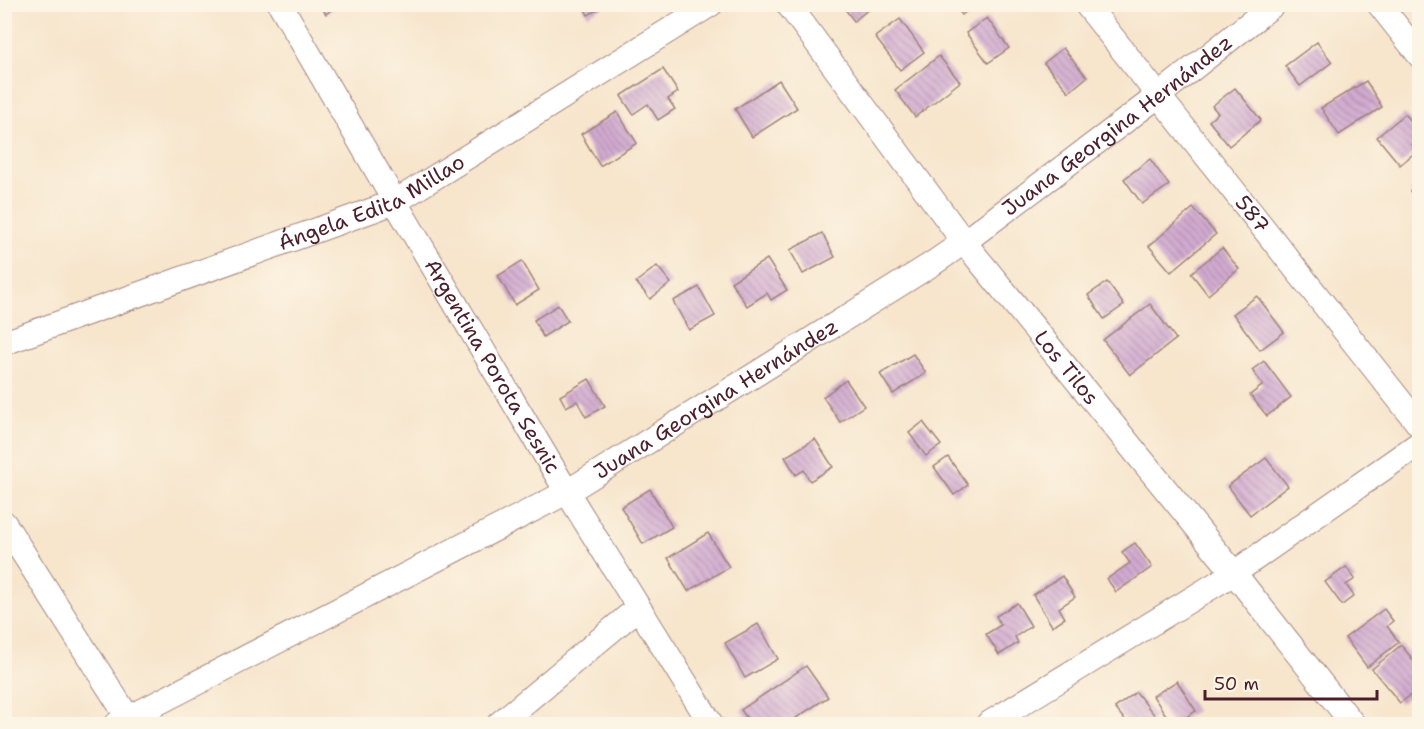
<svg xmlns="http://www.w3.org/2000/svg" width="1424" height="729" font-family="'Shantell Sans',sans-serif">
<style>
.building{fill:url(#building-back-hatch)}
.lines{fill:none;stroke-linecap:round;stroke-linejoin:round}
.street-casing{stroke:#a0827c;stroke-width:26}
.street{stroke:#fff;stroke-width:24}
.labels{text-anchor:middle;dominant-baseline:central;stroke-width:6;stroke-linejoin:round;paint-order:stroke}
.street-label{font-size:21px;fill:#4a1f2b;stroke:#fcf5e5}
</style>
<defs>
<pattern id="building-back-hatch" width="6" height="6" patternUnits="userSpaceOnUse" patternTransform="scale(1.5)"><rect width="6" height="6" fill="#d2abd1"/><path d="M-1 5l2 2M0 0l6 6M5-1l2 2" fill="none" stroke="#ac8baa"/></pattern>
</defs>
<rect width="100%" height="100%" fill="#fcf5e5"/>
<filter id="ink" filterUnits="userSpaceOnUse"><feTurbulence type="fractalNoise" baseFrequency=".0167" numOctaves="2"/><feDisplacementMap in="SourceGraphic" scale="12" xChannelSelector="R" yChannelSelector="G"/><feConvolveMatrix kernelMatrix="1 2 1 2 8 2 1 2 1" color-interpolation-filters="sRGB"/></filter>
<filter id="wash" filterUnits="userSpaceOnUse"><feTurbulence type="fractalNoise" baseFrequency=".008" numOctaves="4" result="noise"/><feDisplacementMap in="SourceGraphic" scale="24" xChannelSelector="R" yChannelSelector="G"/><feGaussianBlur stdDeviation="1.35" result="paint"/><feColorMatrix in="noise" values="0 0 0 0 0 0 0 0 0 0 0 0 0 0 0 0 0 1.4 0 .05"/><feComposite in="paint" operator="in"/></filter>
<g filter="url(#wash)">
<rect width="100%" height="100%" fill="#f7e5cc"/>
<g id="blocks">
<g class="building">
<polygon points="319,4 339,4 326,14"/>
<polygon points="582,4 608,4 588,15"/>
<polygon points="841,4 875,4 854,21"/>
<polygon points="954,4 976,4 962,15"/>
<polygon points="987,18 1009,48 988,63 966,33"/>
<polygon points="900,19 924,52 900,70 875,37"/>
<polygon points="1317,42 1332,62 1300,86 1285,66"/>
<polygon points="1063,48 1087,77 1069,92 1044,63"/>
<polygon points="939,56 960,82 915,117 895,90"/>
<polygon points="663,69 678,92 668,99 675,109 658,120 648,104 633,114 621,96"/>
<polygon points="779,80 797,108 752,137 735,109"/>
<polygon points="1366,81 1382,107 1339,135 1321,108"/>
<polygon points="1235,88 1261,120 1229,146 1209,121 1218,113 1212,106"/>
<polygon points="617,112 637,143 600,166 581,134"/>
<polygon points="1405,114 1420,131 1420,138 1412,144 1418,150 1400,165 1377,137"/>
<polygon points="1150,159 1169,185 1142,204 1124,179"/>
<polygon points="1420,183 1420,203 1410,191"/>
<polygon points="1193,208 1216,234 1171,272 1149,246"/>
<polygon points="822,233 835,257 803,274 790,250"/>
<polygon points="1222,248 1239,269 1208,295 1191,273"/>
<polygon points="767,259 787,290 771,300 767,293 747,306 731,282"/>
<polygon points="522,261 539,290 515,305 498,276"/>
<polygon points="657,266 671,283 650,299 636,282"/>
<polygon points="1107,282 1124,305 1104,319 1088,295"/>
<polygon points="699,287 715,316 689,330 673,301"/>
<polygon points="1257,296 1284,332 1260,350 1233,314"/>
<polygon points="1150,304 1176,339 1130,375 1103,340"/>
<polygon points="558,305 568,321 543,337 534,320"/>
<polygon points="913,354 926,373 893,394 880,374"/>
<polygon points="1264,361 1291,397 1267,416 1250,395 1263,385 1252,370"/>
<polygon points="589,379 605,406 586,417 577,401 566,407 560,396"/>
<polygon points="846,380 864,406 840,422 823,397"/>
<polygon points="923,422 941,445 926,456 909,433"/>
<polygon points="815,439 833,467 810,481 804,470 796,475 785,457"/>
<polygon points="948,457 968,485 954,495 934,467"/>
<polygon points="1266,458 1288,486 1250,515 1228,486"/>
<polygon points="650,489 672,527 643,544 621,507"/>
<polygon points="708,533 729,567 688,591 668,558"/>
<polygon points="1135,543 1152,567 1116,592 1107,579 1130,563 1122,552"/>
<polygon points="1346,567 1355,579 1346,585 1354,596 1342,605 1325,582"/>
<polygon points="1062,576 1075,597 1059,608 1065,618 1052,626 1033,595"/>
<polygon points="1017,603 1031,626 1015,637 1018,643 999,655 986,634 1001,625 996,616"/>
<polygon points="1384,609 1393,621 1387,626 1399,642 1367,667 1345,638"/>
<polygon points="758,624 778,659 745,678 725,643"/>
<polygon points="1401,645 1420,668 1420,688 1400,703 1372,669"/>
<polygon points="806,666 828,697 787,724 751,724 741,710"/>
<polygon points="1177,681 1196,711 1175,724 1172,724 1153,696"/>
<polygon points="1136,692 1156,717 1146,724 1128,724 1115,708"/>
</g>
</g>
</g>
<g filter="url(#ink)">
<use href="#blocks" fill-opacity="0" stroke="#a0827c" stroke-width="1.5"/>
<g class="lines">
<g class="street-casing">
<g id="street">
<path id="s1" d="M280 4 395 202 567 492 711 724"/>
<path id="s2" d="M788 4 964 242 1234 573 1353 724"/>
<path id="s3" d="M1086 4 1420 426"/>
<polyline points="1379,4 1420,56"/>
<path id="s4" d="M4 343 395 202 711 4"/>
<polyline points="4,523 132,724"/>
<path id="s5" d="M117 724 567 492 932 264 964 242 1158 96 1274 4"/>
<polyline points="499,724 638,608"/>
<polyline points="988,724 1234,573 1420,443"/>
</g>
</g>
<use href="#street" class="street"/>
</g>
</g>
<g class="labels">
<g class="street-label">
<text stroke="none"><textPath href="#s5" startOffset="1168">Juana Georgina Hernández</textPath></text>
<text stroke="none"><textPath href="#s4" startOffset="394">Ángela Edita Millao</textPath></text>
<text stroke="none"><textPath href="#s3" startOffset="268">587</textPath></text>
<text stroke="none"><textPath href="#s1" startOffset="420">Argentina Porota Sesnic</textPath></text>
<text stroke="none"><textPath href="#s2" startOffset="458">Los Tilos</textPath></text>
<text stroke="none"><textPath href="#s5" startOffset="682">Juana Georgina Hernández</textPath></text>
</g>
</g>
<rect width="1424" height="729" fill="none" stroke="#fcf5e5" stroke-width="24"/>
<path d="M1205 690v9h172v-9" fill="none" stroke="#4a1f2b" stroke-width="3"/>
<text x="1214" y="690" font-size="18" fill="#4a1f2b" stroke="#fcf5e5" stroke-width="4.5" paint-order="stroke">50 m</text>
</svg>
